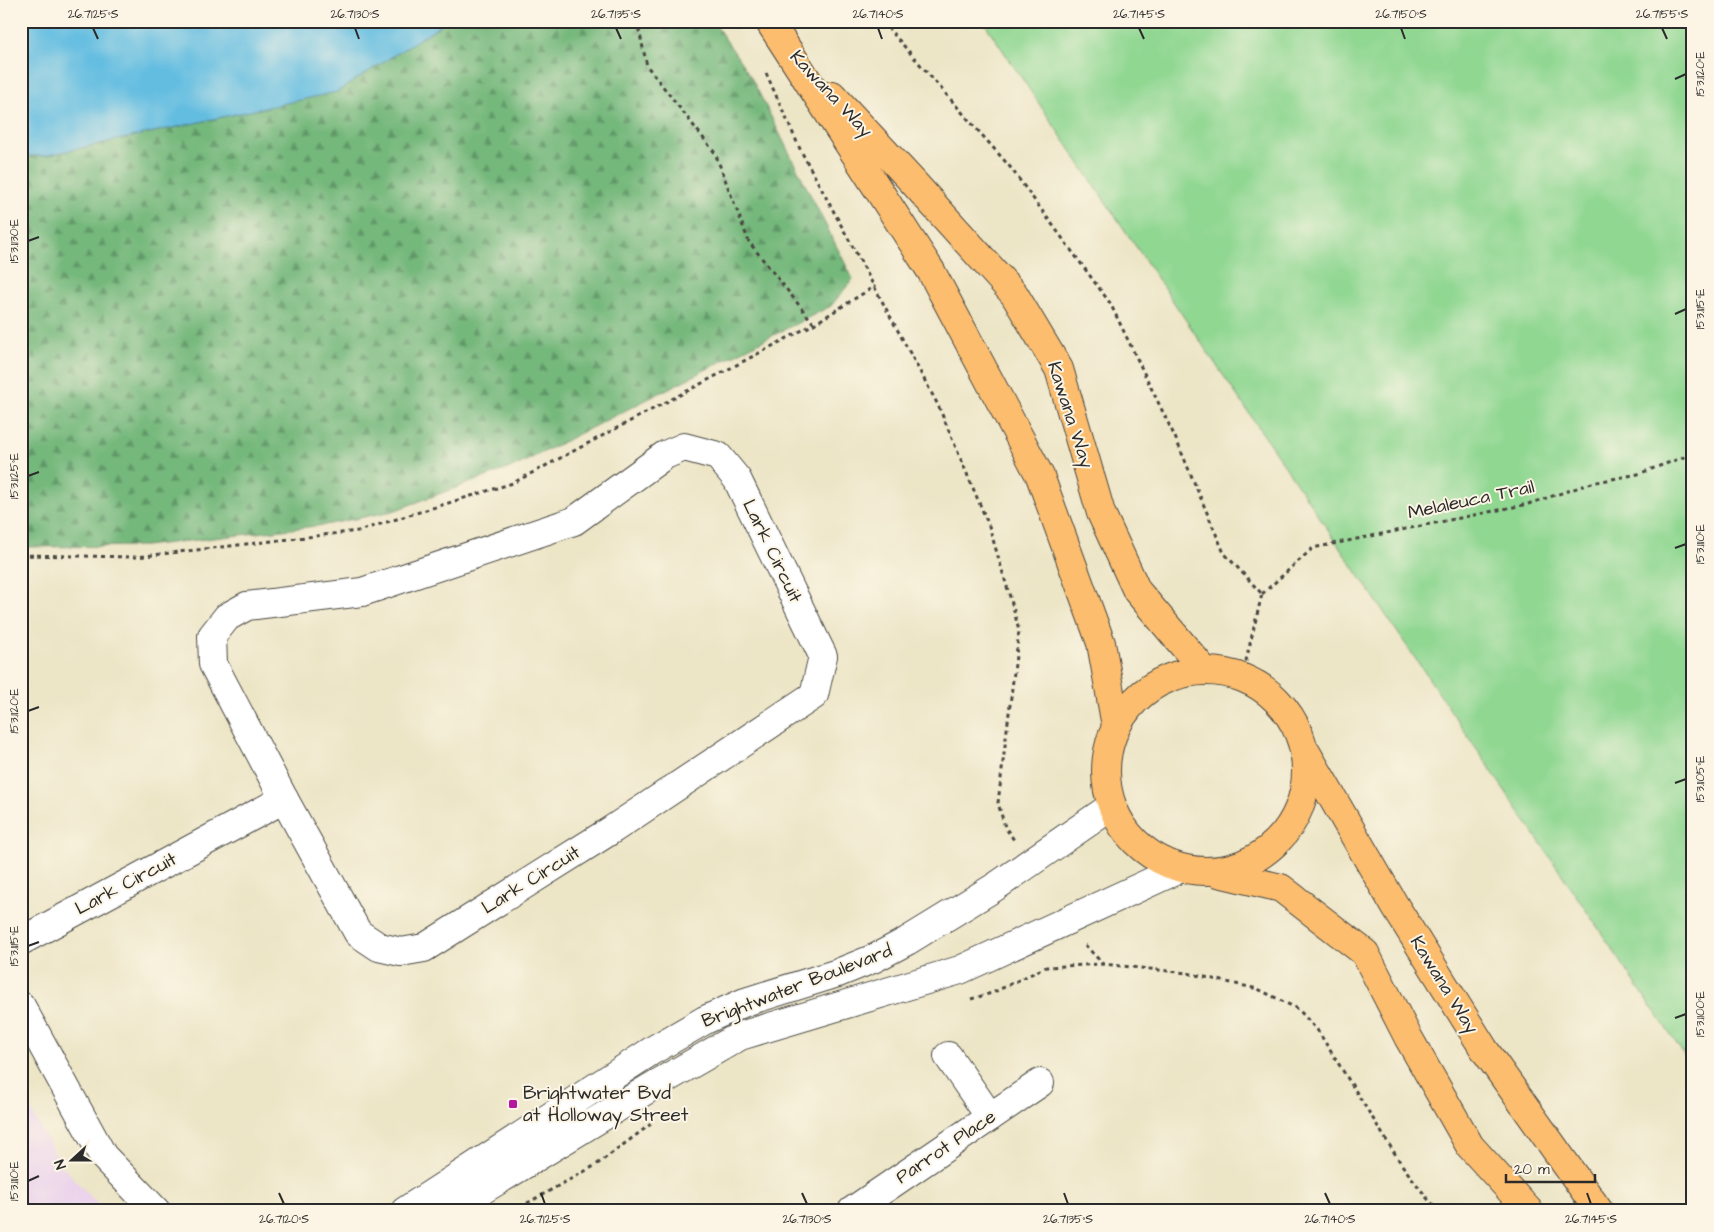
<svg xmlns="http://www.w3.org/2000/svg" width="1714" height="1232" font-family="'Architects Daughter',sans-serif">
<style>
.built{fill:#ead1ec}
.green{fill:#90d792;stroke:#5e815e}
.forest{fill:url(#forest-firs);stroke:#507254}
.water{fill:#64bde1;stroke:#487486}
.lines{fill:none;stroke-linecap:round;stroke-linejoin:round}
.minor-casing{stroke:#484742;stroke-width:30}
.major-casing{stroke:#484742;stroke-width:30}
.path{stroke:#484742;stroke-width:3;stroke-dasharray:4 4;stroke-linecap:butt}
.minor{stroke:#fff;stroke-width:28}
.major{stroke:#fcbd6e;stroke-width:28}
.ticks{fill:none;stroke:#2b2b2b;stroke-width:2}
.poi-dot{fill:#b5179e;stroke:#fcf5e5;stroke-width:2}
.labels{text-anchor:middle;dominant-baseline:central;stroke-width:4;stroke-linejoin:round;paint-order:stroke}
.street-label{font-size:19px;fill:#2b2b2b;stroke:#fcf5e5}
.poi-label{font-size:19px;fill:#2b2b2b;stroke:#fcf5e5;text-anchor:start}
.neatline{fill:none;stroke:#2b2b2b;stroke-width:2}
.ticks-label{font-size:12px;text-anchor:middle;fill:#2b2b2b}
</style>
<defs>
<pattern id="forest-firs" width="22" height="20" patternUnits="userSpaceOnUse" patternTransform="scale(1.25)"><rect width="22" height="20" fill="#74b87c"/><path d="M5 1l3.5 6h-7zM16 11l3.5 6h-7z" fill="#5f9666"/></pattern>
</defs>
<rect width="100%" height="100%" fill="#fcf5e5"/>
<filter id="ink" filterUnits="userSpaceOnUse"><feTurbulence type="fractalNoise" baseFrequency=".02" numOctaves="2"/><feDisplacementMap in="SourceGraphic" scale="10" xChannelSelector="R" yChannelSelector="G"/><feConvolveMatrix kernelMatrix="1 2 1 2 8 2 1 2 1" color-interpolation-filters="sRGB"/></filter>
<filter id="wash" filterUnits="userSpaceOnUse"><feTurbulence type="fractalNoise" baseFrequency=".0096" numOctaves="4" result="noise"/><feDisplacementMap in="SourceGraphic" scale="20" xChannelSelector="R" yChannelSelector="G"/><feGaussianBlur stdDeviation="1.12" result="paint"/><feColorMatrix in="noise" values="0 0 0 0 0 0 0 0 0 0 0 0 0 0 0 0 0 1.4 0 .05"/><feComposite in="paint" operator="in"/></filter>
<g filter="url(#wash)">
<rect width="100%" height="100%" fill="#ece5c6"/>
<polygon class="built" points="21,1094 63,1167 104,1211 21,1211"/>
<polygon class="green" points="983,21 1693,21 1693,1068"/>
<polygon class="forest" points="447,21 713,21 751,77 853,279 831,306 518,465 393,511 325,525 145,546 21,547 21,156 44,156 336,92"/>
<polygon class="water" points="21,21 447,21 337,92 44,156 21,156"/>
</g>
<g filter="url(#ink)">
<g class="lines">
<g class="minor-casing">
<g id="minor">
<polygon points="684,447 718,456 737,479 823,656 814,695 613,829 424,948 401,952 379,947 358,933 284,799 213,664 212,636 227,617 247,606 362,592 574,521 665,455"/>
<polyline points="21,941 284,799"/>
<polyline points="21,1006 103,1156 156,1211"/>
<polyline points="948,1056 990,1117"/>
<polyline points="405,1211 653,1050 705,1020 745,1002 838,973 875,958 907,941 995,887 1112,806"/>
<polyline points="448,1211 648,1089 740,1036 960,970 1179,869"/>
<polyline points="852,1211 1040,1083"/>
</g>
</g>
<g class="major-casing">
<g id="major">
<polyline points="769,21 931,271 1040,476 1101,643 1116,726"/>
<polyline points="832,95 913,182 1014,294 1059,369 1101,513 1137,591 1204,670"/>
<circle cx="1206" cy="771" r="100"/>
<polyline points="1306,752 1395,906 1484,1049 1599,1211"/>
<polyline points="1218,873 1281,888 1365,953 1408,1037 1470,1146 1529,1211"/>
</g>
</g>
<g class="path">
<polyline points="637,21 647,66 715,153 749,242 814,324"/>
<polyline points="734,21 740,31"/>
<polyline points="882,21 1010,167 1110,303 1175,437 1224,553 1262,594"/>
<polyline points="766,73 800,149 938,405 989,526 1013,607 1019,631 998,803 1005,827 1014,840"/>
<polyline points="21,555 136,557 358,531 513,483 814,324 875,286"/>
<polyline points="1262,594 1313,548 1528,504 1592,483 1638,474 1684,457 1693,445"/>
<polyline points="1242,677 1262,594"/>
<polyline points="1085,945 1103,964 1187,973 1258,989 1298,1009 1318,1031 1402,1165 1427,1198 1439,1211"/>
<polyline points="971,999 992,993 1046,967 1103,964"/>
<polyline points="513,1211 596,1165 651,1124"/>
</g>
<use href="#minor" class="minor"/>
<use href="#major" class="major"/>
</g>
</g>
<path class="ticks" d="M93 28 98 39M355 28 359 39M616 28 621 39M878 28 882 39M1139 28 1144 39M1401 28 1405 39M1662 28 1667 39M1675 79 1686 74M28 241 39 237M1675 314 1686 309M28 476 39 472M1675 548 1686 544M28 711 39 707M1675 783 1686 779M28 946 39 942M1675 1018 1686 1014M28 1181 39 1176M279 1193 284 1204M541 1193 545 1204M802 1193 807 1204M1064 1193 1068 1204M1325 1193 1330 1204M1587 1193 1591 1204"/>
<rect class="poi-dot" x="508" y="1099" width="10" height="10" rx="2.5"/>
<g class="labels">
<g class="street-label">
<text transform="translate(831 94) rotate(47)">Kawana Way</text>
<text transform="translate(1070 415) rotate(72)">Kawana Way</text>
<text transform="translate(1471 500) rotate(-12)">Melaleuca Trail</text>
<text transform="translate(772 551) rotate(64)">Lark Circuit</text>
<text transform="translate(531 880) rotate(-32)">Lark Circuit</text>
<text transform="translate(126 884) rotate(-28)">Lark Circuit</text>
<text transform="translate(1444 985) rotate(58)">Kawana Way</text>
<text transform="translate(797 986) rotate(-21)">Brightwater Boulevard</text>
<text transform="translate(946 1147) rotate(-34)">Parrot Place</text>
</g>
<g class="poi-label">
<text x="523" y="1093">Brightwater Bvd<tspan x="523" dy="22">at Holloway Street</tspan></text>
</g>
</g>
<rect width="1714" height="1232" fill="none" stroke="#fcf5e5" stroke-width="55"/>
<g transform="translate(72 1160) rotate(249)" stroke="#fcf5e5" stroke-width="4" paint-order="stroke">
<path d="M0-4L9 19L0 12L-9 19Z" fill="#2b2b2b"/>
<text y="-8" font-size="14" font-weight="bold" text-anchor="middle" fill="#2b2b2b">N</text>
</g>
<path d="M1506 1174v8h89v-8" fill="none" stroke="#2b2b2b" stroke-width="2.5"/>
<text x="1514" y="1174" font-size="15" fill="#2b2b2b" stroke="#fcf5e5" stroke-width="4" paint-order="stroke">20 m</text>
<rect x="28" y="28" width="1658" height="1176" class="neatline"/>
<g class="ticks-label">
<text x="93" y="18">26.7125°S</text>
<text x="355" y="18">26.7130°S</text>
<text x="616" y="18">26.7135°S</text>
<text x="878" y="18">26.7140°S</text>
<text x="1139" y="18">26.7145°S</text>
<text x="1401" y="18">26.7150°S</text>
<text x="1662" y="18">26.7155°S</text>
<text transform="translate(1700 74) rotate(-90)" y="4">153.1120°E</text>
<text transform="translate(14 241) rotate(-90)" y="4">153.1130°E</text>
<text transform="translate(1700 309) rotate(-90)" y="4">153.1115°E</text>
<text transform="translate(14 476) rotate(-90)" y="4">153.1125°E</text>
<text transform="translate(1700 544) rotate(-90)" y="4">153.1110°E</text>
<text transform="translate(14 711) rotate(-90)" y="4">153.1120°E</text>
<text transform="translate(1700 779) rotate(-90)" y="4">153.1105°E</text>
<text transform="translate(14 946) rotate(-90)" y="4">153.1115°E</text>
<text transform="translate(1700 1014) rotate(-90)" y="4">153.1100°E</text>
<text transform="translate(14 1181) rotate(-90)" y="4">153.1110°E</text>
<text x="284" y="1223">26.7120°S</text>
<text x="545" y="1223">26.7125°S</text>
<text x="807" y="1223">26.7130°S</text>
<text x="1068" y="1223">26.7135°S</text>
<text x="1330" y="1223">26.7140°S</text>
<text x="1591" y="1223">26.7145°S</text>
</g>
</svg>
